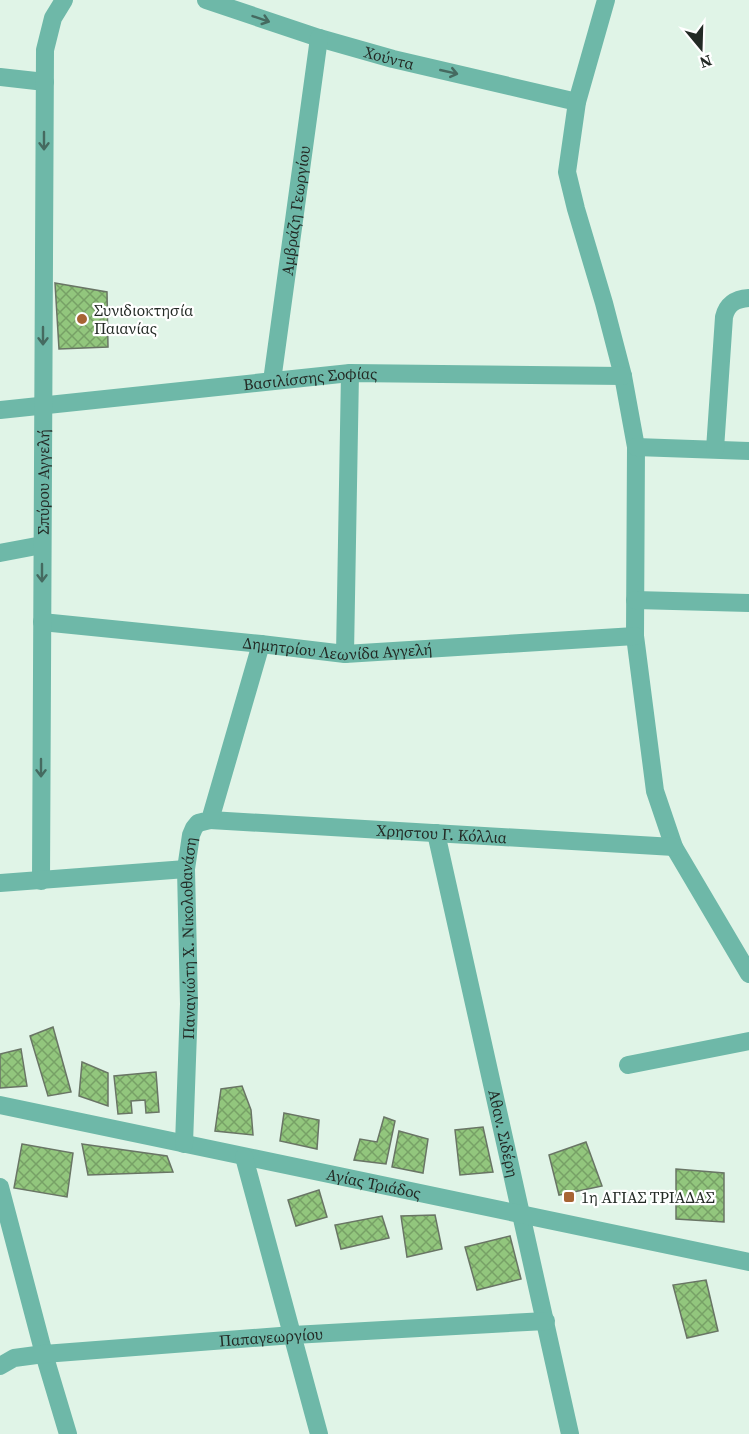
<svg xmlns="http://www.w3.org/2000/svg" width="749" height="1434" font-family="'Source Serif 4',serif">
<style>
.building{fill:url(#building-cross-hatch);stroke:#697565;stroke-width:1.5}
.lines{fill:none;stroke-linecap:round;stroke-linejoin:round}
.minor{stroke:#6eb8a8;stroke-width:18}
.oneway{stroke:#456a60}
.poi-dot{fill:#a76433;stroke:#fff;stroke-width:2}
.labels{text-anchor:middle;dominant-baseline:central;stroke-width:4.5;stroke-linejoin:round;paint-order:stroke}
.street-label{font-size:16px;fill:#232a25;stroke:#fff}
.poi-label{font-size:16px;fill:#232a25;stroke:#fff;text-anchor:start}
</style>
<defs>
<pattern id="building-cross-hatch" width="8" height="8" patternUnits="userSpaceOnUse" patternTransform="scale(1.5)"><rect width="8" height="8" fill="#92c67d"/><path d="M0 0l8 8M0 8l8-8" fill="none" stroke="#77a166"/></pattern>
</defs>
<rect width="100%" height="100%" fill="#e0f4e7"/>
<g class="building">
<polygon points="55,283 107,292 108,347 59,349"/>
<polygon points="53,1027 71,1092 48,1096 30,1036"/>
<polygon points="21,1049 27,1086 0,1088 0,1054"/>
<polygon points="82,1062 108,1073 108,1106 79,1096"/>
<polygon points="156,1072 159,1112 146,1113 145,1100 131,1101 132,1113 118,1114 114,1076"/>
<polygon points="242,1086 251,1110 253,1135 215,1131 221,1089"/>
<polygon points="284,1113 319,1120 317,1149 280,1141"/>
<polygon points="384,1117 395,1121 386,1164 354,1160 360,1139 377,1142"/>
<polygon points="483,1127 493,1172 460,1175 455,1130"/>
<polygon points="399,1131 428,1139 423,1173 392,1167"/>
<polygon points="586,1142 602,1186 559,1195 549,1155"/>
<polygon points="22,1144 73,1153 67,1197 14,1188"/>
<polygon points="82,1144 167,1156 173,1172 88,1175"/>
<polygon points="676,1169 724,1173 724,1222 676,1219"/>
<polygon points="319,1190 327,1217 296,1226 288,1200"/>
<polygon points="435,1215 442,1249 407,1257 401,1216"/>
<polygon points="382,1216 389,1238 341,1249 335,1225"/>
<polygon points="510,1236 521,1279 477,1290 465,1247"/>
<polygon points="706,1280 718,1331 687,1338 673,1285"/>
</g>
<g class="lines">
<g class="minor">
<path id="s1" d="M206 0 319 38 393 59 577 102"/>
<polyline points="606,0 577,102 567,172 576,209 604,303 623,376 636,447 635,636 655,791 674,847 749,974"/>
<polyline points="0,77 45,82"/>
<path id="s2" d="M272 381 319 38"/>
<path id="s3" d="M0 410 350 373 623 376"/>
<polyline points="636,447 749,451"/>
<path d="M715 449 724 317C727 304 735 299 749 298"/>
<polyline points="0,553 42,545"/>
<polyline points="635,600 749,603"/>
<path id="s4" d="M42 622 261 644 345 654 635 636"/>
<polyline points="345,654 350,373"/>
<path id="s5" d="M210 820 674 847"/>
<path id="s6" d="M436 833C481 1033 527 1233 570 1434"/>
<path id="s7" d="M41 881 45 50 53 18 64 0"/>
<polyline points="0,883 186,869"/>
<polyline points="628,1065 749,1041"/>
<path id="s8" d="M0 1105 749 1262"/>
<path id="s9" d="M184 1144 189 1004 186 869 191 835 194 828 198 823 210 820 261 644"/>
<polyline points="244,1157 319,1434"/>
<polyline points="0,1187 44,1354 68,1434"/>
<path id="s10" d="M0 1366 14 1358 44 1354 293 1335 546 1321"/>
</g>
</g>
<defs><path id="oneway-shaft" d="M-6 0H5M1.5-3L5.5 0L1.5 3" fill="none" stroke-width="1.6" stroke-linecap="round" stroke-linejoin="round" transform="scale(1.5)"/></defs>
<g class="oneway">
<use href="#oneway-shaft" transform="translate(261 19) rotate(19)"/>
<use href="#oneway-shaft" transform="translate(449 72) rotate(13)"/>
<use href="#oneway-shaft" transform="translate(44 141) rotate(90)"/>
<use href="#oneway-shaft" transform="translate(43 336) rotate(90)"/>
<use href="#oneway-shaft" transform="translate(42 573) rotate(90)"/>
<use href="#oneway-shaft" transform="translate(41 768) rotate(90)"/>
</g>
<g class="poi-dot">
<circle cx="82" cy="319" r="6"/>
<rect x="563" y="1191" width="12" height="12" rx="3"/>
</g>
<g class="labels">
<g class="street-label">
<text stroke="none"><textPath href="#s1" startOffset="192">Χούντα</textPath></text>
<text stroke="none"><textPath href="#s2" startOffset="172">Αμβράζη Γεωργίου</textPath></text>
<text stroke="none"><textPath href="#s3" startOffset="312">Βασιλίσσης Σοφίας</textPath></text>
<text stroke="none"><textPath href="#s7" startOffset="399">Σπύρου Αγγελή</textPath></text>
<text stroke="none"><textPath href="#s4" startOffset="297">Δημητρίου Λεωνίδα Αγγελή</textPath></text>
<text stroke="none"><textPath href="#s5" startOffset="232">Χρηστου Γ. Κόλλια</textPath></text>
<text stroke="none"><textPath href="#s9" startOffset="206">Παναγιώτη Χ. Νικολοθανάση</textPath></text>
<text stroke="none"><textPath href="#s6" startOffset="308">Αθαν. Σιδέρη</textPath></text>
<text stroke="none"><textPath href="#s8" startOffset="382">Αγίας Τριάδος</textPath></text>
<text stroke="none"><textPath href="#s10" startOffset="274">Παπαγεωργίου</textPath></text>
</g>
<g class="poi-label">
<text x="94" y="310">Συνιδιοκτησία<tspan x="94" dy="18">Παιανίας</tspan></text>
<text x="581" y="1197">1η ΑΓΙΑΣ ΤΡΙΑΔΑΣ</text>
</g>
</g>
<g transform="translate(701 48) rotate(161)" stroke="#ffffff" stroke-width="4.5" paint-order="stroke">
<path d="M0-4.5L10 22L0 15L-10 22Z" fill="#232a25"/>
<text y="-9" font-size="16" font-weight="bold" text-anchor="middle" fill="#232a25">N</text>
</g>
</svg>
